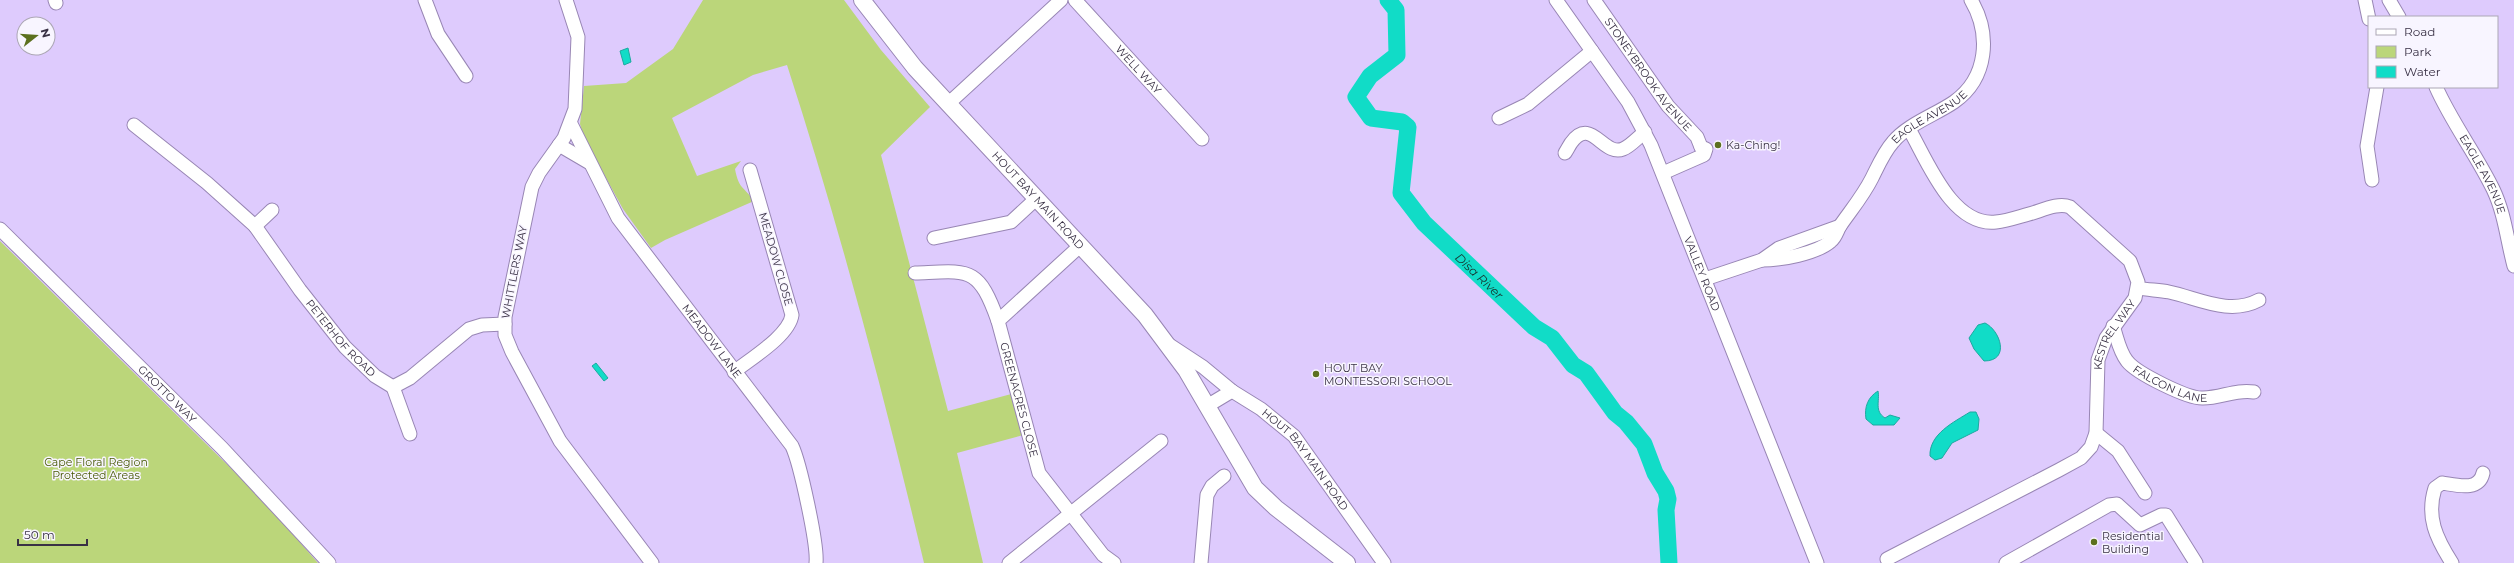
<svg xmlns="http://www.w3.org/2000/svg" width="2514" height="563" font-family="Montserrat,sans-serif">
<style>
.green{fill:#bbd67a}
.water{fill:#11dcc7;stroke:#1da9a0}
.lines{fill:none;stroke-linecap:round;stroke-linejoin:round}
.river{stroke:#11dcc7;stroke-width:17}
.minor-casing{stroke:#9886b4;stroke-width:15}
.major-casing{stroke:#9886b4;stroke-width:18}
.minor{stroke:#fff;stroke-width:13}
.major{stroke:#fff;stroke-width:16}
.poi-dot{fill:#5c701f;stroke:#f8f5ff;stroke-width:1.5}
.labels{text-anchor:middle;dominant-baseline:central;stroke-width:3;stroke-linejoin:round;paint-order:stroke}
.street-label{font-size:11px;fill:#393145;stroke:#f8f5ff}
.poi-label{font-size:11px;fill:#393145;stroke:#f8f5ff;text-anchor:start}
.park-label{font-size:11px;fill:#485a06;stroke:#f8f5ff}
.water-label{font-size:12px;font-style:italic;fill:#17322e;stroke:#f8f5ff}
</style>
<rect width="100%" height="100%" fill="#decbfd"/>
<g class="green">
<path d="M703 0H844L881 50 930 107 881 155 948 411 1015 393 1027 434 957 453 983 563H924C884 395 840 229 787 65L753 75 672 118 697 176 741 161 735 169C739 190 744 186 754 201L665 240 651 248 623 209 584 138 580 124 584 86 626 83 673 49Z"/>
<polygon points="0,241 263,500 318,563 0,563"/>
</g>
<g class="water">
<polygon points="628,48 631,62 624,65 620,51"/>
<path d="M1985 323C2000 330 2011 361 1984 361L1974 349 1969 338 1978 325Z"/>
<polygon points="596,363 608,378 604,381 592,366"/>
<path d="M1878 391C1880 401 1874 411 1885 418L1890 415 1900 418 1894 425H1873L1866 419C1864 407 1868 397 1878 391Z"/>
<path d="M1970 412H1976L1979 419 1978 430 1952 443 1942 458 1935 460 1930 456C1929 434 1954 422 1970 412Z"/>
</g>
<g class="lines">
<path class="river" id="s1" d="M1388 0 1396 10 1397 55 1370 76 1356 97 1371 118 1402 122 1408 127 1401 193 1424 223 1534 327 1552 338 1573 365 1586 373 1615 413 1626 422 1644 444 1655 473 1666 491 1668 499 1666 510 1669 563"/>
<g class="minor-casing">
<g id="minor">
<polyline points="55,0 56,3"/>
<polyline points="425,0 438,34 466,76"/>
<polyline points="566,0 578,37 575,109 564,138 539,173 532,187 505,317 505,335 512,352 560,441 652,563"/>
<path id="s2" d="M1075 0 1202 139"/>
<path id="s3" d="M1556 0 1628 102 1651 145 1817 563"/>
<path id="s4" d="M1594 0 1668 106 1697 137 1701 147"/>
<polyline points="2365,0 2369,19"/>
<polyline points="2389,0 2399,17"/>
<path id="s5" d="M2436 87C2452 123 2476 154 2493 189 2505 214 2507 240 2514 266"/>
<polyline points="949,103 1061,0"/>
<polyline points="1499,118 1528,104 1592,51"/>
<path id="s6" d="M571 124 618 218 792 446C800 463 818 545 816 563"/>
<path id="s7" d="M134 125 207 183 255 226 300 290 345 347 375 376 393 387"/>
<polyline points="559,145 588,162"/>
<path d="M1565 153C1567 150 1569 146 1571 143 1591 115 1603 157 1623 149 1631 146 1638 137 1645 132"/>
<polyline points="1663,173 1704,155 1706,149 1701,147"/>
<polyline points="2372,180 2367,146 2377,87"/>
<polyline points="255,226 272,210"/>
<path id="s8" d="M0 229 222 448 329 563"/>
<polyline points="934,238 1011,222 1037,198"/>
<path id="s9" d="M1081 245 998 321 1039 473 1103 555 1114 563"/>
<path id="s10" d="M1762 260C1781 260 1816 254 1831 241 1836 237 1837 231 1840 226 1851 210 1863 196 1872 178 1878 166 1884 152 1893 142 1908 124 1935 115 1954 102 1988 78 1991 34 1971 0"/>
<path d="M915 273C969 271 978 265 998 321"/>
<polyline points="1705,279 1762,260 1779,248 1840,226"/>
<path d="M2138 288C2148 290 2159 290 2169 292 2198 298 2229 316 2259 300"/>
<path id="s11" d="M2113 326C2117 337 2119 351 2127 361 2136 373 2188 399 2203 398 2221 398 2236 389 2254 392"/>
<polyline points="1168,344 1203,367 1232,391"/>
<path d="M734 372C750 359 789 336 792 315L750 170"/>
<polyline points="393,387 410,378 469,329 482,325 505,324"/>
<polyline points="393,387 410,434"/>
<path id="s12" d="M1207 406 1232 391 1261 409 1294 436 1384 563"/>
<polyline points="2096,433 2118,451 2145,493"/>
<path id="s13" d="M1887 559 2059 470 2081 458 2091 447 2096 433 2098 360 2106 338 2135 298 2138 282 2130 261 2070 207C2058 202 2041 211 2029 214 2018 217 2007 221 1996 222 1952 227 1927 160 1909 129"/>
<polyline points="1009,563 1161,441"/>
<polyline points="1201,563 1207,495 1212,486 1224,476"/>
<polyline points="2006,563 2109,505 2117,504 2140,525 2161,515 2166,515 2196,563"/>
<path d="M2452 563C2436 538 2426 517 2435 488L2442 483C2456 485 2479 492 2483 473"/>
</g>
</g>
<g class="major-casing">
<g id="major">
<path id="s14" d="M862 0 915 68 1145 315 1186 370 1255 488 1276 508 1347 563"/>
</g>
</g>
<use href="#minor" class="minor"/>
<use href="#major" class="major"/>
</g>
<g class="poi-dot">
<circle cx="1718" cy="145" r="4"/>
<circle cx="1316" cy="374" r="4"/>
<circle cx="2094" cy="542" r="4"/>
</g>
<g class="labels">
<g class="street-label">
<text stroke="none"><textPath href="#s2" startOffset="94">WELL WAY</textPath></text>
<text stroke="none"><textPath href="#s4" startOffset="92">STONEYBROOK AVENUE</textPath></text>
<text stroke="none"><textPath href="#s10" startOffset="234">EAGLE AVENUE</textPath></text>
<text stroke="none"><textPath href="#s5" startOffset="99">EAGLE AVENUE</textPath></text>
<text stroke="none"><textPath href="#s14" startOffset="267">HOUT BAY MAIN ROAD</textPath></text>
<text transform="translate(776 259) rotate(74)">MEADOW CLOSE</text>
<text transform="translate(514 272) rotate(-79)">WHITTLERS WAY</text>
<text stroke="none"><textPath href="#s3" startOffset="312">VALLEY ROAD</textPath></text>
<text stroke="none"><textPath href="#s13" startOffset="351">KESTREL WAY</textPath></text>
<text stroke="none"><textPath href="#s7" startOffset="299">PETERHOF ROAD</textPath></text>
<text stroke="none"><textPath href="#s6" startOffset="260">MEADOW LANE</textPath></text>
<text stroke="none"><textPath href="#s11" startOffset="88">FALCON LANE</textPath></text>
<text stroke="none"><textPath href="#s8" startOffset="235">GROTTO WAY</textPath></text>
<text stroke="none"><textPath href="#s9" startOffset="194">GREENACRES CLOSE</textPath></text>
<text stroke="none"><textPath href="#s12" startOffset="131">HOUT BAY MAIN ROAD</textPath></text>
</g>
<g class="poi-label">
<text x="1726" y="145">Ka-Ching!</text>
<text x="1324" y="368">HOUT BAY<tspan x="1324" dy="13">MONTESSORI SCHOOL</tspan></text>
<text x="2102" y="536">Residential<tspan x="2102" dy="13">Building</tspan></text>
</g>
<g class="park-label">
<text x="96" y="462">Cape Floral Region<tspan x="96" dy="13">Protected Areas</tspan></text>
</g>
<g class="water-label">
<text stroke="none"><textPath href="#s1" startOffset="363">Disa River</textPath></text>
</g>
</g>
<rect x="2368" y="16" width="130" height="72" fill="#f8f5ff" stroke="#aca7b5"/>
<rect x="2376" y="29" width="20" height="6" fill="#ffffff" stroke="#aca7b5"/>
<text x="2404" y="36" font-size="12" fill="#393145">Road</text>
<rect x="2376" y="46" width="20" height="12" fill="#bbd67a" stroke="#aca7b5"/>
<text x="2404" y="56" font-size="12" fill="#393145">Park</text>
<rect x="2376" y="66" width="20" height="12" fill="#11dcc7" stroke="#aca7b5"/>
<text x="2404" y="76" font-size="12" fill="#393145">Water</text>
<g transform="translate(36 36) rotate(73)"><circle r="19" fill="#f8f5ff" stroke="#aca7b5"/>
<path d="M0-3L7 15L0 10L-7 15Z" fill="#5c701f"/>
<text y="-6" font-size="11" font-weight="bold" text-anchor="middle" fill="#393145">N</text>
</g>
<path d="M18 539v6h69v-6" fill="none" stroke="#393145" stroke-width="2"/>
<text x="24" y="539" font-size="12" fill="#393145" stroke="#f8f5ff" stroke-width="3" paint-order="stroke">50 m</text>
</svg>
